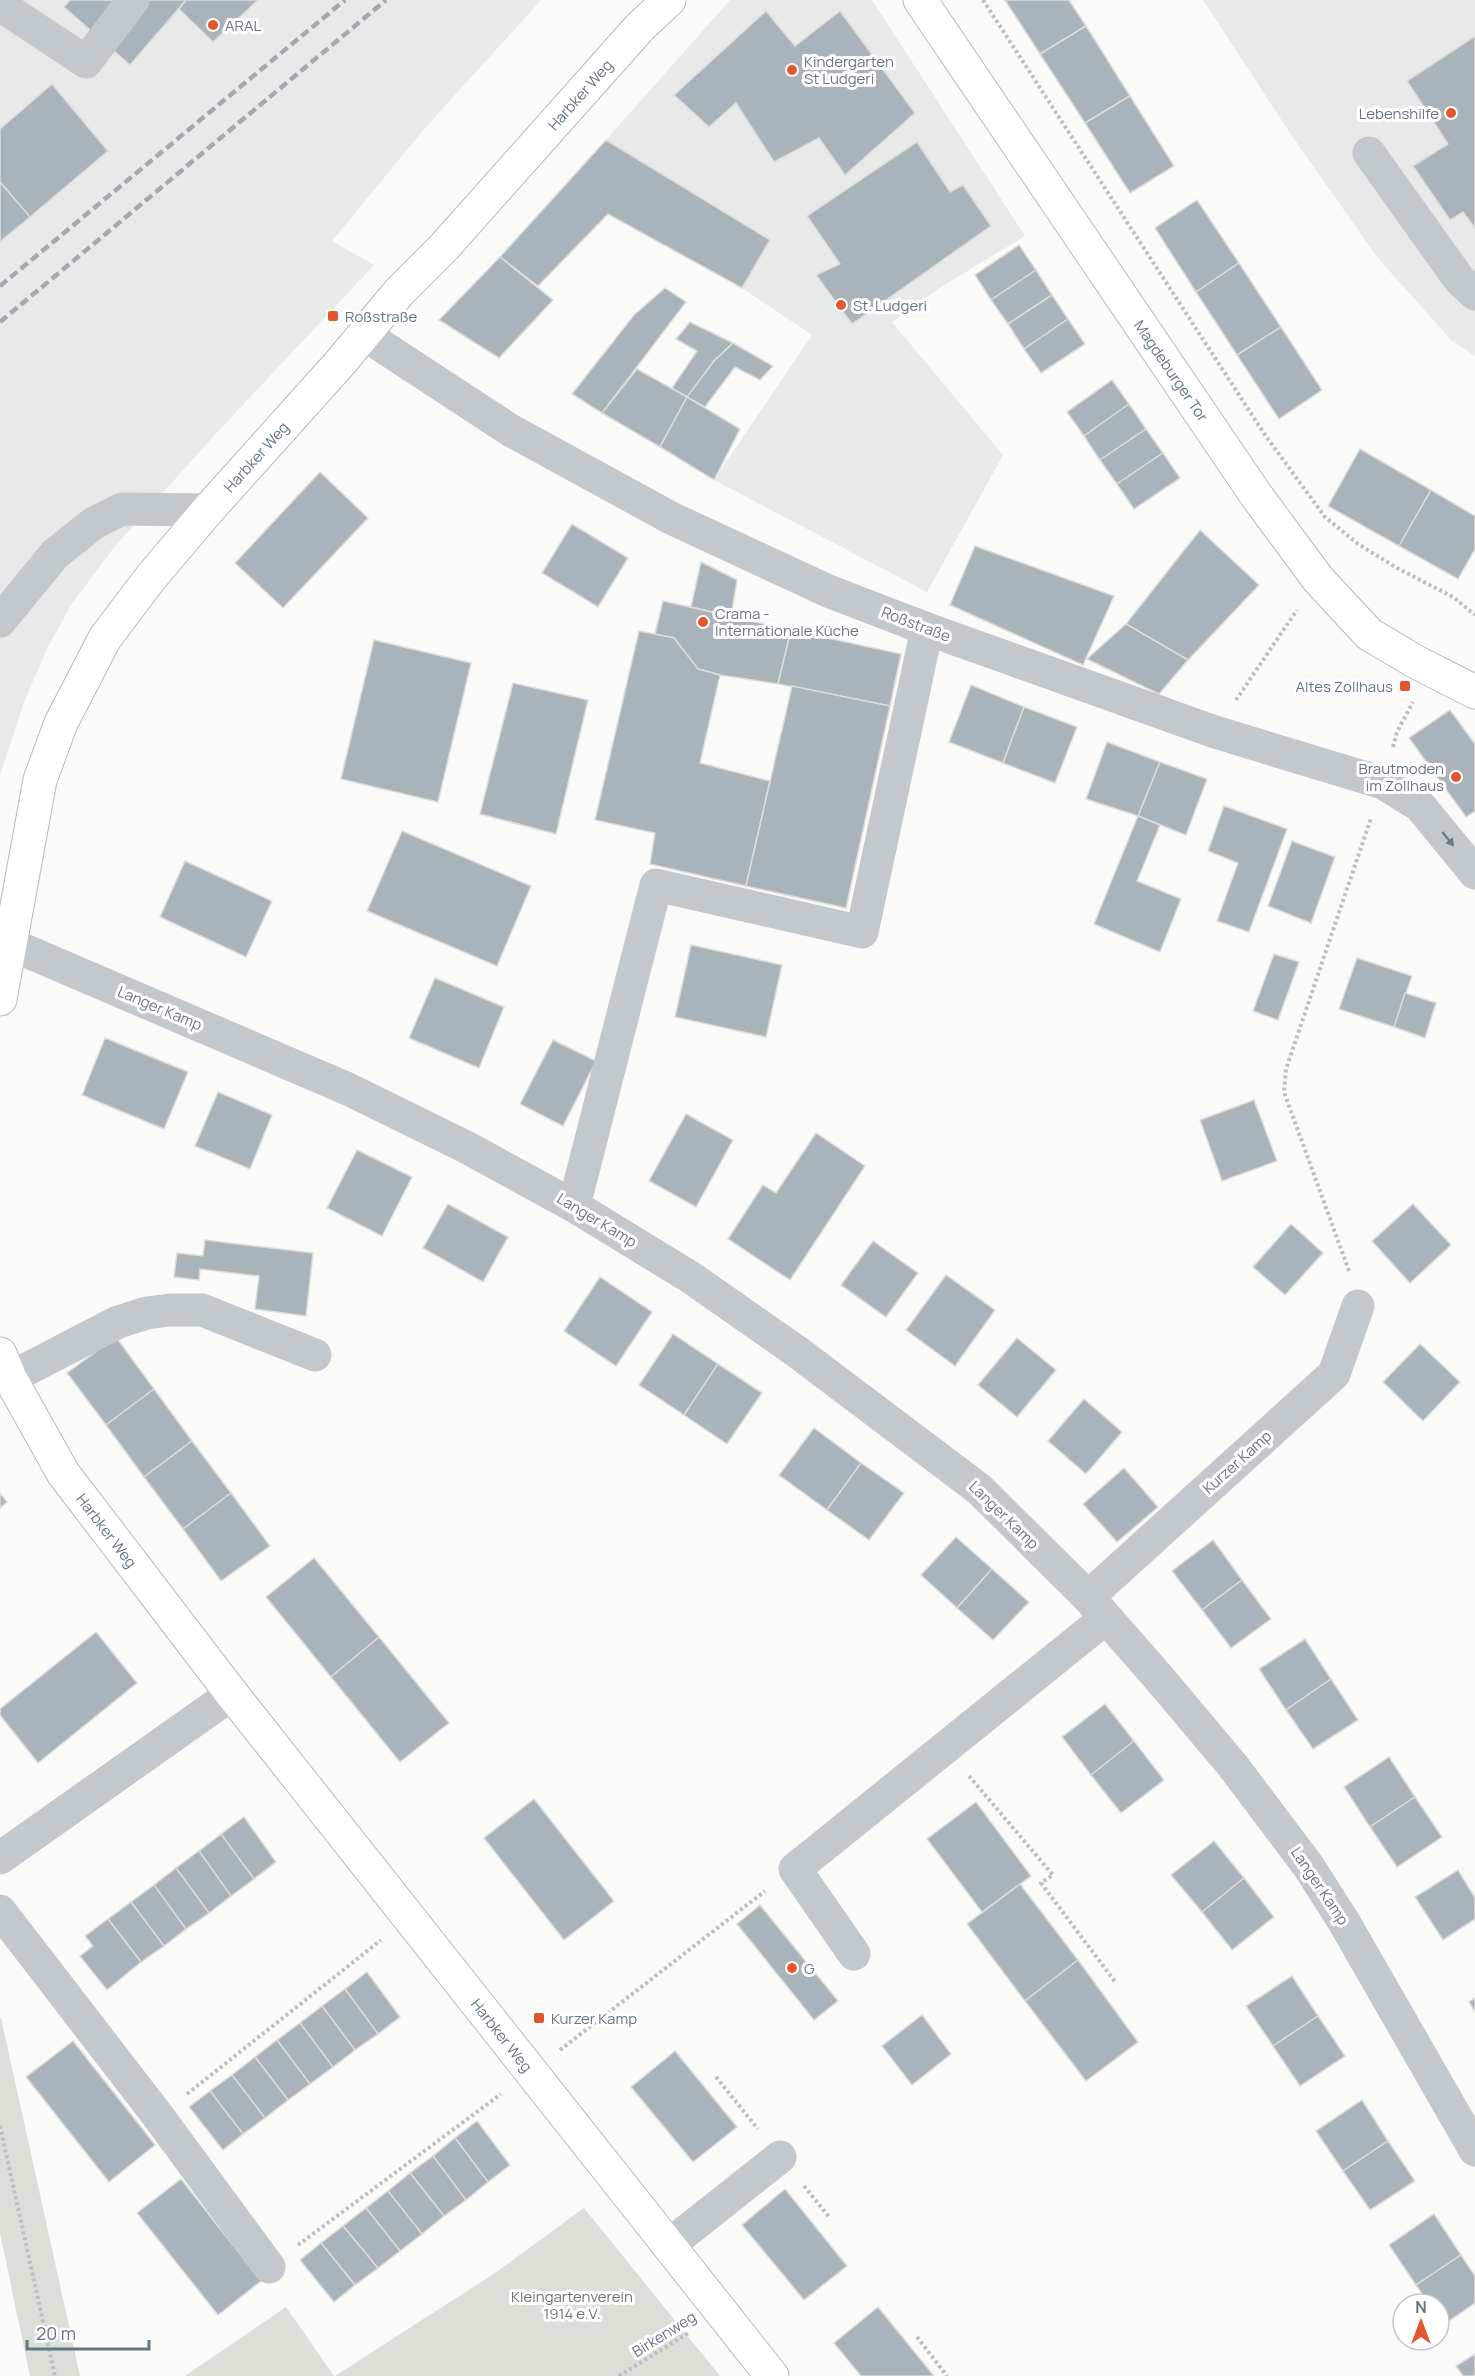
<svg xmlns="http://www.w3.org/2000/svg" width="1475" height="2376" font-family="Manrope,sans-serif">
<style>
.built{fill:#e8e9e9}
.green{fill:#dadfd7}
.building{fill:#aab3b9;stroke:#dcdcda;stroke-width:1.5}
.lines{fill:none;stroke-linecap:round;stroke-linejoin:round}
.major-casing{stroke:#b5babe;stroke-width:35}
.path{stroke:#bbbfc2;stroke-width:4;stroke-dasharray:3 3;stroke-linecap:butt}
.minor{stroke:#c3c8cc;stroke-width:33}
.major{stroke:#fff;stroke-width:33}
.rail{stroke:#a2aab0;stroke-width:4.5;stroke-dasharray:9 4.5;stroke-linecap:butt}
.oneway{fill:#6a7a87}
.poi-dot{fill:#e4572e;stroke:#fff;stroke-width:2}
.labels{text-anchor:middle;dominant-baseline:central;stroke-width:6;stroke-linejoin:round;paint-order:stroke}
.poi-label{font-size:15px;fill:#657683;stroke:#fff;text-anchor:start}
.street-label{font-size:15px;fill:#657683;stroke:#fff}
.park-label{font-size:15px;fill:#687a64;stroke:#fff}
</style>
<rect width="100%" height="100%" fill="#fafaf8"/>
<g class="built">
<polygon points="0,0 541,0 425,128 332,241 374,265 209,441 112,550 71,605 48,647 24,702 0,775"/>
<polygon points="730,0 872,0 1025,236 938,289 892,322 1003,455 927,592 714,480 812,335 742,288 770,240 606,140"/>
<polygon points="1203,0 1475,0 1475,356 1452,341 1377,257 1292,136"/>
</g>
<g class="green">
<polygon points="0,2018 1,2018 80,2376 30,2376 0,2233"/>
<polygon points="584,2208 720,2376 335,2376 495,2273"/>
<polygon points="286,2307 334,2376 185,2376"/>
</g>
<g class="building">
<polygon points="70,0 186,0 130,65 64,7"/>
<polygon points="186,0 258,0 213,42 179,9"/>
<polygon points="1005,0 1069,0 1086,26 1040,54"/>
<polygon points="766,11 795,46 840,11 915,113 845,175 819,138 774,162 736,103 709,127 674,95"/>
<polygon points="1086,26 1130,96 1085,123 1040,54"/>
<polygon points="1475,36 1475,228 1463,212 1450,220 1413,166 1448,144 1407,81"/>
<polygon points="52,84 108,151 30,217 0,182 0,129"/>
<polygon points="1130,96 1174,166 1130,193 1085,123"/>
<polygon points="606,140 770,240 742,288 608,214 538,286 500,257"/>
<polygon points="917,142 950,192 963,185 991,226 852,324 816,275 840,264 807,216"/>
<polygon points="0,182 30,217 0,242"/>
<polygon points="1197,200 1239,263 1196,292 1155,228"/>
<polygon points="1019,245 1036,270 991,300 975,275"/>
<polygon points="500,257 553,300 499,358 439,320"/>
<polygon points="1239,263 1281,327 1237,355 1196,292"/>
<polygon points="1036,270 1052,295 1008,324 991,300"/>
<polygon points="665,288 686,302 602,413 572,394 634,315"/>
<polygon points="1052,295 1068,319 1024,349 1008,324"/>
<polygon points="1068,319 1085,344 1041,373 1024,349"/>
<polygon points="690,322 733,343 714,361 687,397 672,388 697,351 676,339"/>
<polygon points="1281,327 1322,390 1279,419 1237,355"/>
<polygon points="733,343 773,366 760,380 735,367 705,407 687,397 714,361"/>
<polygon points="637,369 687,397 660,447 602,413"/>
<polygon points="1112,380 1129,404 1084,436 1067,412"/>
<polygon points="687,397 740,429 714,480 660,447"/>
<polygon points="1129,404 1146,429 1100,460 1084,436"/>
<polygon points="1146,429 1163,453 1117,484 1100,460"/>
<polygon points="1360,449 1431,490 1399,546 1328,506"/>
<polygon points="1163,453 1180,478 1134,509 1117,484"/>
<polygon points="320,472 368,518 283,608 235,563"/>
<polygon points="1431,490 1475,516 1475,549 1458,579 1399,546"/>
<polygon points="572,524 628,558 598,607 542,573"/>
<polygon points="1200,530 1259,585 1188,660 1126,624"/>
<polygon points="975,546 1114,596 1083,665 950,605"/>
<polygon points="701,562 737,580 731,616 691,607"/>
<polygon points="663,601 791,630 778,684 720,675 698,669 674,638 655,634"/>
<polygon points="1126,624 1188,660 1159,694 1087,659"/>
<polygon points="791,630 901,654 890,706 778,684"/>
<polygon points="639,631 674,638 698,669 720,675 700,763 770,781 746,886 650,864 655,833 595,820"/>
<polygon points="374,640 471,663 438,802 341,779"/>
<polygon points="513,683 588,700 556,834 480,814"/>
<polygon points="971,685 1024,707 1003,763 949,742"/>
<polygon points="792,686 890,706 846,908 746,886"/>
<polygon points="1024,707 1077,727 1055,783 1003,763"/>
<polygon points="1450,710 1475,744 1475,811 1466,817 1409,738"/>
<polygon points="1107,742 1160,762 1138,816 1086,799"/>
<polygon points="1160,762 1207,779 1186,835 1138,816"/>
<polygon points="1224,806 1287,829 1249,932 1217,921 1238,863 1208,851"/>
<polygon points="1138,816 1160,825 1137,881 1181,899 1160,952 1094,924"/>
<polygon points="402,831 531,886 497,966 367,911"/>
<polygon points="1292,841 1335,857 1311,923 1268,906"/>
<polygon points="185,861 272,901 246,957 160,917"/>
<polygon points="691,945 782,965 766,1037 675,1017"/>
<polygon points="1274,954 1299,962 1278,1020 1253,1011"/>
<polygon points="1357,958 1412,976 1394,1027 1339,1009"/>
<polygon points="435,978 504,1007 479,1068 409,1038"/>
<polygon points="1405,993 1436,1003 1425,1038 1394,1027"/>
<polygon points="105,1038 188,1072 164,1129 82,1095"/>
<polygon points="553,1040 596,1061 563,1126 520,1104"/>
<polygon points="218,1092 272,1115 250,1169 195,1146"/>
<polygon points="1254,1100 1277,1161 1222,1181 1200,1120"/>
<polygon points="686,1114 733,1140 696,1207 649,1181"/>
<polygon points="816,1133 865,1166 790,1280 728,1239 763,1185 776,1193"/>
<polygon points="357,1150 412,1177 382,1236 327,1208"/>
<polygon points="448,1204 508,1237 483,1282 423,1248"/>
<polygon points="1413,1204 1451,1245 1410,1283 1372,1241"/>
<polygon points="1291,1224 1323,1253 1285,1295 1253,1267"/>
<polygon points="205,1240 313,1253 306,1316 255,1309 259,1276 200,1269 199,1280 174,1277 177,1253 203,1256"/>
<polygon points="873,1241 918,1273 886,1317 841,1285"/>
<polygon points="946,1275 995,1310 955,1366 906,1330"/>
<polygon points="600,1277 652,1312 616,1366 564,1331"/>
<polygon points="673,1334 718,1364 684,1415 639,1385"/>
<polygon points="116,1337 154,1389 106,1425 67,1373"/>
<polygon points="1017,1338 1056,1370 1017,1417 978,1385"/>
<polygon points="1420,1344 1460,1382 1423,1421 1383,1382"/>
<polygon points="718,1364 762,1393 727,1444 684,1415"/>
<polygon points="154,1389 192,1441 144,1477 106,1425"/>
<polygon points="1084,1399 1122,1432 1086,1474 1048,1441"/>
<polygon points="814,1428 861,1463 827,1510 779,1475"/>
<polygon points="192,1441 231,1493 183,1529 144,1477"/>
<polygon points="861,1463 904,1493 869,1540 827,1510"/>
<polygon points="1124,1468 1158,1507 1117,1542 1083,1504"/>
<polygon points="0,1493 7,1502 0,1508"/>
<polygon points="231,1493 270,1546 221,1581 183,1529"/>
<polygon points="956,1537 992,1569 957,1608 921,1575"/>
<polygon points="1213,1540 1242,1580 1202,1610 1172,1571"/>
<polygon points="314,1558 379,1637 331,1677 266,1597"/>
<polygon points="992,1569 1029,1602 993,1640 957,1608"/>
<polygon points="1242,1580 1271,1619 1231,1648 1202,1610"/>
<polygon points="96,1632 137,1683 38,1763 0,1715 0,1709"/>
<polygon points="379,1637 449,1723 400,1762 331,1677"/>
<polygon points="1305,1639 1331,1679 1286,1710 1259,1669"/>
<polygon points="1331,1679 1358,1720 1313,1749 1286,1710"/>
<polygon points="1105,1704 1134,1741 1091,1775 1062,1737"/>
<polygon points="1134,1741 1164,1780 1121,1813 1091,1775"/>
<polygon points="1389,1757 1415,1797 1370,1827 1344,1787"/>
<polygon points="1415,1797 1442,1837 1397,1867 1370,1827"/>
<polygon points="534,1799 614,1901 564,1940 484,1838"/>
<polygon points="976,1802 1031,1876 982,1912 927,1839"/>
<polygon points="244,1817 276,1862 254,1879 221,1834"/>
<polygon points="221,1834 254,1879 231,1896 199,1851"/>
<polygon points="1214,1841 1244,1878 1202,1912 1171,1875"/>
<polygon points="199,1851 231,1896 209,1913 176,1868"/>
<polygon points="176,1868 209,1913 186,1929 154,1885"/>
<polygon points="1458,1870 1475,1898 1475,1919 1443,1940 1415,1897"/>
<polygon points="1244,1878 1274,1917 1232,1950 1202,1912"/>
<polygon points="1020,1884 1078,1960 1025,2001 967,1924"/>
<polygon points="154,1885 186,1929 164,1946 131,1902"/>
<polygon points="131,1902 164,1946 141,1962 108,1919"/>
<polygon points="760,1905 838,2001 814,2020 737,1924"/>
<polygon points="108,1919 141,1962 107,1990 80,1956 93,1946 85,1936"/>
<polygon points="1078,1960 1138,2042 1086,2081 1025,2001"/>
<polygon points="367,1972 400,2017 378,2034 345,1989"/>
<polygon points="1292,1976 1318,2016 1273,2046 1246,2006"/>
<polygon points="345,1989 378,2034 355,2050 322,2006"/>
<polygon points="1475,1998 1475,2012 1469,2002"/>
<polygon points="322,2006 355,2050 333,2067 300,2023"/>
<polygon points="922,2015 951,2054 912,2085 882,2046"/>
<polygon points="1318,2016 1345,2056 1300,2086 1273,2046"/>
<polygon points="300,2023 333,2067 310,2084 277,2040"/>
<polygon points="277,2040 310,2084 288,2100 255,2057"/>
<polygon points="73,2041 155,2145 109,2182 26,2077"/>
<polygon points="675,2051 737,2127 693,2162 631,2087"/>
<polygon points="255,2057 288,2100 265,2118 232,2075"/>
<polygon points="232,2075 265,2118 243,2134 210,2091"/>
<polygon points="210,2091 243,2134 223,2150 189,2107"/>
<polygon points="1362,2100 1388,2141 1343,2171 1316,2131"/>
<polygon points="477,2121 510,2165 488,2182 455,2138"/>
<polygon points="455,2138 488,2182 466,2200 433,2156"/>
<polygon points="1388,2141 1415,2181 1370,2210 1343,2171"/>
<polygon points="433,2156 466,2200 444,2216 410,2173"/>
<polygon points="410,2173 444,2216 422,2234 388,2191"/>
<polygon points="181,2179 261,2281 218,2315 137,2213"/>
<polygon points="785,2189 847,2266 804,2300 742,2225"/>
<polygon points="388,2191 422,2234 400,2251 366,2208"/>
<polygon points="366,2208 400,2251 378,2268 343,2226"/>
<polygon points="1434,2214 1461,2255 1416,2285 1389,2245"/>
<polygon points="343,2226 378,2268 355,2285 321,2243"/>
<polygon points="321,2243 355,2285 334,2302 300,2260"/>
<polygon points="1461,2255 1475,2276 1475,2303 1443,2325 1439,2319 1439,2304 1429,2304 1416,2285"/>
<polygon points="878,2307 908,2344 934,2376 861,2376 834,2343"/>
<polygon points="1475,2354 1475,2376 1463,2376 1456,2366"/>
</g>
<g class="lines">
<g class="major-casing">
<g id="major">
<path id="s1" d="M920 0 1256 495 1318 579 1369 634 1416 662 1475 692"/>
<path id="s2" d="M0 999 40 780 61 723 105 638 152 576 208 510 340 363 400 291 445 246 640 27 669 0"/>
<path id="s3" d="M0 1354 10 1378 63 1473 232 1694 772 2376"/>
</g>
</g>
<g class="path">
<polyline points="983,0 1265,435 1325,517 1358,544 1397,568 1453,597 1475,615"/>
<polyline points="1236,700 1297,610"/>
<polyline points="1393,747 1397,732 1413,702"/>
<polyline points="1349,1271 1284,1092 1286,1069 1371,818"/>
<polyline points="969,1776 1053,1875 1041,1883 1116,1983"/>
<polyline points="560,2050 765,1891"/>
<polyline points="716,2077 758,2129"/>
<polyline points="187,2094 381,1940"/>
<polyline points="0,2126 55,2376"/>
<polyline points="804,2186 830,2218"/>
<polyline points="298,2245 501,2094"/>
<polyline points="917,2337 947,2376"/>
<polyline points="619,2376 690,2332"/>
</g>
<g class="minor">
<polyline points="0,5 86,62 133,0"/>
<polyline points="1369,153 1459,279 1475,294"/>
<polyline points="365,335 510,430 671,518 828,591 927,629 1215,732 1383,783 1420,806 1475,873"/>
<polyline points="0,621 55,554 94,523 122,509 208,510"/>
<polyline points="10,944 348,1089 466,1147 574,1206 690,1277 796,1351 979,1489 1088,1597 1159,1678 1233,1766 1309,1867 1344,1922 1475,2150"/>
<polyline points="574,1206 656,885 862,932 927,629"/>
<polyline points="10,1378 118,1322 147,1313 170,1310 202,1310 315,1355"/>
<polyline points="1088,1597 1334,1374 1358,1306"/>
<polyline points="0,1858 232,1694"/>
<polyline points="0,1911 158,2116 269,2267"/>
<polyline points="854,1954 795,1869 1106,1618"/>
<polyline points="669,2245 780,2157"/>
</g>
<use href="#major" class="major"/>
<g class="rail">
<polyline points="0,286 345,0"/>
<polyline points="0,322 386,0"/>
</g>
</g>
<defs><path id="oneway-solid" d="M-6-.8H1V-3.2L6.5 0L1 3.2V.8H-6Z" transform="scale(1.5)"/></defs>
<use class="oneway" href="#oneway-solid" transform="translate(1448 839) rotate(51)"/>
<g class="poi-dot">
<circle cx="213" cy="25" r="6"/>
<circle cx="792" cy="70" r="6"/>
<circle cx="1451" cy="113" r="6"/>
<circle cx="841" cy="305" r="6"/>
<rect x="327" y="310" width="12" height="12" rx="3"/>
<circle cx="703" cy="622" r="6"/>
<rect x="1399" y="680" width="12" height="12" rx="3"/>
<circle cx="1456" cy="777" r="6"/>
<circle cx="792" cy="1968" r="6"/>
<rect x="533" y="2012" width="12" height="12" rx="3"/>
</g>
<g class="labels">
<g class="poi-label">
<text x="225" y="25">ARAL</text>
<text x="804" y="61">Kindergarten<tspan x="804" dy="17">St Ludgeri</tspan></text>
<text x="1439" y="113" text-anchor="end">Lebenshilfe</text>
<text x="853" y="305">St. Ludgeri</text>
<text x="345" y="316">Roßstraße</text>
<text x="715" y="613">Crama -<tspan x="715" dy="17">Internationale Küche</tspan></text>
<text x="1393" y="686" text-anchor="end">Altes Zollhaus</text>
<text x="1444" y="768" text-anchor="end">Brautmoden<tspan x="1444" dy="17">im Zollhaus</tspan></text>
<text x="804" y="1968">G</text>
<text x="551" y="2018">Kurzer Kamp</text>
</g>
<g class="street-label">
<text stroke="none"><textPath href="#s2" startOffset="1101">Harbker Weg</textPath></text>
<text stroke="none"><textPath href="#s1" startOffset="448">Magdeburger Tor</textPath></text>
<text stroke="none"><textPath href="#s2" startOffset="615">Harbker Weg</textPath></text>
<text transform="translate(916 624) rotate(21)">Roßstraße</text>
<text transform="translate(160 1008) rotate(23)">Langer Kamp</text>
<text transform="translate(597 1220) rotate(31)">Langer Kamp</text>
<text transform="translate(1237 1462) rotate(-42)">Kurzer Kamp</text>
<text transform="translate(1004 1515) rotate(44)">Langer Kamp</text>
<text stroke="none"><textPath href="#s3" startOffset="207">Harbker Weg</textPath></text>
<text transform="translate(1320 1886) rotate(56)">Langer Kamp</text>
<text stroke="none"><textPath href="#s3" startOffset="848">Harbker Weg</textPath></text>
<text transform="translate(664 2334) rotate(-32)">Birkenweg</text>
</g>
<g class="park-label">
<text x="572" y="2296">Kleingartenverein<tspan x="572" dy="17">1914 e.V.</tspan></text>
</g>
</g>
<g transform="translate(1421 2322)"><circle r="28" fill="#ffffff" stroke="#c1c8cd" stroke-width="1.5"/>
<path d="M0-4.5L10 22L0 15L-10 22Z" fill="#e4572e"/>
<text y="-9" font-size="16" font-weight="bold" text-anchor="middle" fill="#657683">N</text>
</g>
<path d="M27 2340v9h122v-9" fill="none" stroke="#657683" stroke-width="3"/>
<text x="36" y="2340" font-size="18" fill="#657683" stroke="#ffffff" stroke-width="4.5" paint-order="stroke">20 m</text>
</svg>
